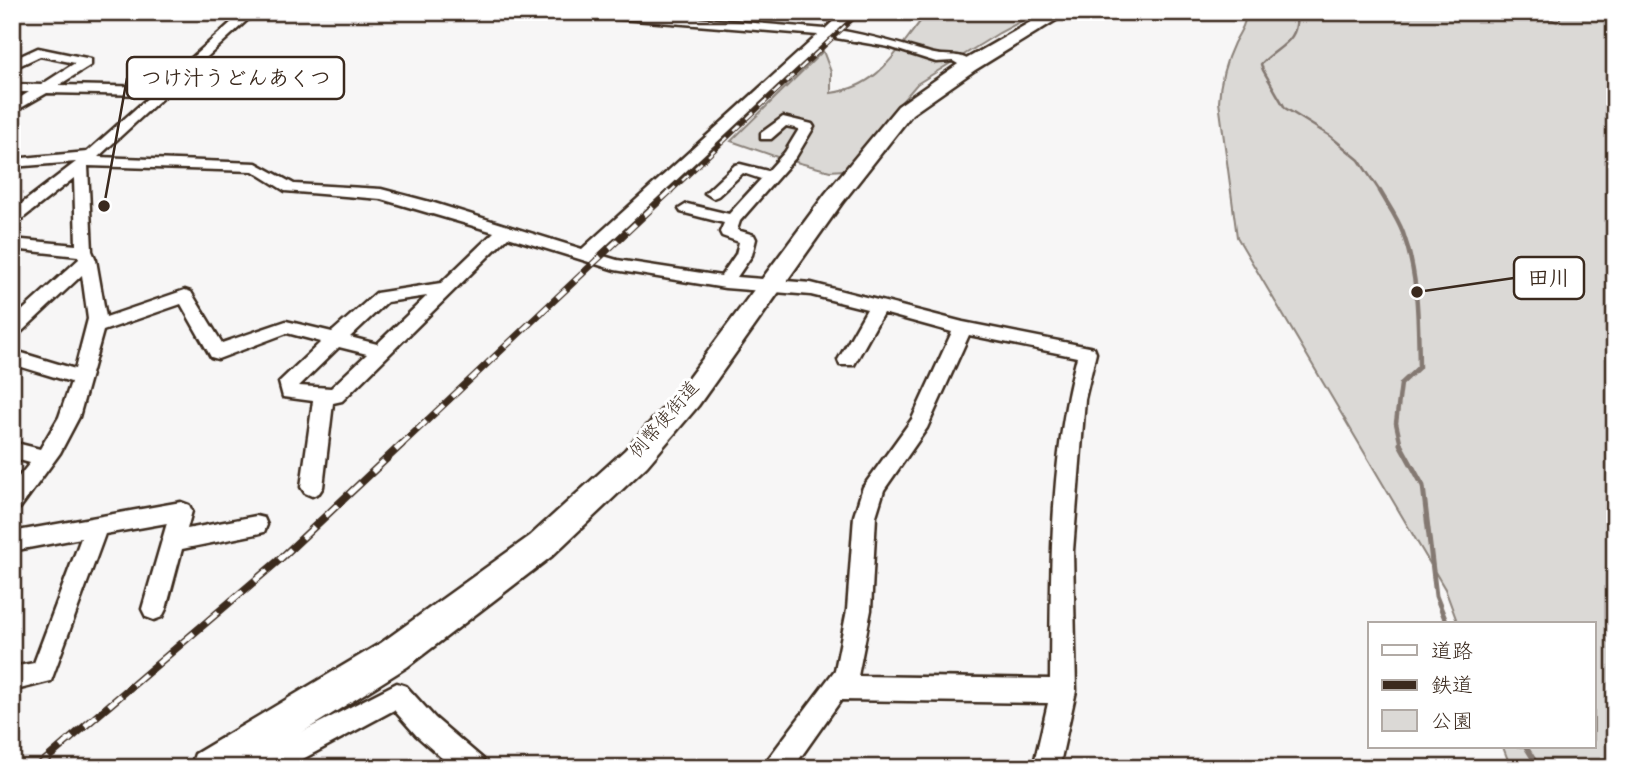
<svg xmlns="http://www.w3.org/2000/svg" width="1627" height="780" font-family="'Gochi Hand','Klee One',sans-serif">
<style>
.green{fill:#dbd9d6;stroke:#8b827a;stroke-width:2}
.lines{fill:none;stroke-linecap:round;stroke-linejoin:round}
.stream-far2{stroke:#847972;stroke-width:2.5}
.stream-far1{stroke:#847972;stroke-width:4.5}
.stream{stroke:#847972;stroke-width:5}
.minor-casing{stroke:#3b2a1e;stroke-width:5}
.highway-casing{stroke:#3b2a1e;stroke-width:5}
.minor{fill:#fff;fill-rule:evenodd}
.highway{fill:#fff;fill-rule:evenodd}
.rail-far2-casing{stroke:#3b2a1e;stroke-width:4.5}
.rail-far1-casing{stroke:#3b2a1e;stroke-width:7}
.rail-casing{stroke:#3b2a1e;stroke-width:8}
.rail-far2{stroke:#fff;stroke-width:2.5;stroke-dasharray:9;stroke-linecap:butt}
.rail-far1{stroke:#fff;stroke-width:4.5;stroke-dasharray:12;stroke-linecap:butt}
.rail{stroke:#fff;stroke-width:5;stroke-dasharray:16;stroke-linecap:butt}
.labels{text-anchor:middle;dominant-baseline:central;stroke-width:6;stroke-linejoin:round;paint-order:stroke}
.street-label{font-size:19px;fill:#3b2a1e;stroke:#fff}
.leader{fill:none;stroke:#3b2a1e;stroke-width:2.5}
.callout-dot{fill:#3b2a1e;stroke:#fff;stroke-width:2.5}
.callout{fill:#fff;stroke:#3b2a1e;stroke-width:2.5}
.callout-label{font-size:21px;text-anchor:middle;font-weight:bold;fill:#3b2a1e}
</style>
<rect width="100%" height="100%" fill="#f7f6f6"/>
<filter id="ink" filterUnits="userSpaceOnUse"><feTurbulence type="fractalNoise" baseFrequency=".0143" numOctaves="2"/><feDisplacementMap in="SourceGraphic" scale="14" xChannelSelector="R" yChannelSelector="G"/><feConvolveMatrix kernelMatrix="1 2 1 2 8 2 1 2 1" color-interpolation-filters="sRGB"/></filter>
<g filter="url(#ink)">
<g class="green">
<path d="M928 12H1013L1031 16 999 33 917 84 886 120 857 169 830 171 777 157 731 141 823 51 831 72V93C883 86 897 48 928 12Z"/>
<path d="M1247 12H1534L1557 22 1560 20V12H1615V768H1511L1503 747H1594V624H1458L1445 589 1237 237 1219 102C1220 81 1225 62 1234 43 1240 32 1245 25 1247 12Z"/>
</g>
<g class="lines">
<path class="stream-far2" d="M1296 12C1300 43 1279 45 1261 64L1263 70 1285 108 1330 136 1359 160 1381 193"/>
<path class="stream-far1" d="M1380 191C1388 205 1398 219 1403 233 1419 276 1418 322 1419 367L1401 384 1396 423 1401 446"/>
<g class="stream">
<polyline points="1400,444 1423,486 1436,596 1447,624"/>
<polyline points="1526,747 1539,768"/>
</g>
<g class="minor-casing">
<g id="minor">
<path d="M243 12H256L98 157 256 163 294 184 381 189 434 203 582 249 818 35 622 19 584 16 578 12H625L825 29 843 12H856L837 30C870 35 899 44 930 53 946 58 958 51 973 63V69L968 70 953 61 936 62 889 47 830 37 597 254 617 260 721 276 736 254 739 242 722 236 720 232 724 223 681 212 679 209 687 204 729 214 761 179 743 173 718 196 713 198 705 193 735 165 740 164 768 171 785 152 799 129 786 126 771 139H761V133L783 117 812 124 814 127 796 157 740 221 737 230 754 235 756 239 752 255 737 277 811 283 963 322 1094 348 1096 353 1085 399 1073 551 1076 691 1059 768H1033L1048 703 841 700 793 768H764L768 759 835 670 847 610 854 516 863 487 912 419 952 332 883 313 854 365H840L838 360 867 309 811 295 725 288 615 270 508 237 342 401 333 403 323 487 319 493 312 496 305 493 301 487 313 401 283 397 279 382 321 342 287 333 218 359 211 357 181 304 103 331 79 417 60 453 20 508 12 511V485L30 463 12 458V442L40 449 59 417 71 382 12 364V350L75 369 88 319 82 275 18 335 12 337V320L79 259 78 256 12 249V239L76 245 74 178 18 222 12 224V211L76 162 12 167V159L87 152 151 95 47 93 12 113V103L29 92H12V84L41 85 75 63 40 56 12 69V60L38 48 91 59V65L59 85 159 87ZM88 166 253 171 285 191 381 199 494 232 441 283 376 293 332 332 286 321 222 343 191 292 185 290 106 317 96 260 92 251ZM427 296 377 344 350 337 387 302ZM969 335 1077 357C1049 461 1051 572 1050 679L858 676 871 610 876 516 884 490 927 428ZM339 347 367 354 331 388 299 386Z"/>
<polygon points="181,502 189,505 192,511 187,529 256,516 264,518 267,525 264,532 256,534 182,549 166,609 162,617 154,620 146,617 142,609 167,523 105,534 51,681 12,691 12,667 34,663 81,538 12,551 12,532"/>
<polygon points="397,683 406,686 435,718 483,759 487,768 453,768 417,736 394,710 286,768 245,768 249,759"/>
</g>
</g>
<g class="highway-casing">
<polygon id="highway" points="1048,12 1069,12 975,70 912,114 842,203 698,406 647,466 552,556 407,667 245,768 190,768 195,754 381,643 530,536 625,450 678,392 826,193 898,106 961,62"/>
</g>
<use href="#minor" class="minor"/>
<use href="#highway" class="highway"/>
<g class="rail-far2-casing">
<polyline id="rail-far2" points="669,193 860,12"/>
</g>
<g class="rail-far1-casing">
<polyline id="rail-far1" points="400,446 670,191"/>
</g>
<g class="rail-casing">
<polyline id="rail" points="36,768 278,561 402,444"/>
</g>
<use href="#rail-far2" class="rail-far2"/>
<use href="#rail-far1" class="rail-far1"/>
<use href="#rail" class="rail"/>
</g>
</g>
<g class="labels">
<g class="street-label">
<text transform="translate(666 421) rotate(-49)">例幣使街道</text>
</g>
</g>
<path class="leader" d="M104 206L127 78M1417 292L1514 278"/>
<g class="callout-dot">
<circle cx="104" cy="206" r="7"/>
<circle cx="1417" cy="292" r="7"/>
</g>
<g class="callout">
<rect x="127" y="57" width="217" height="42" rx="7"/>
<rect x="1514" y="257" width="70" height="42" rx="7"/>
</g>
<g class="callout-label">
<text x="236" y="85">つけ汁うどんあくつ</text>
<text x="1549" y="285">田川</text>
</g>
<rect width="1627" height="780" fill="none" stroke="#fff" stroke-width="42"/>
<rect x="21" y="21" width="1585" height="738" fill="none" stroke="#3b2a1e" stroke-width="2.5" filter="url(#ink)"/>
<rect x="1368" y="622" width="228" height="126" fill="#ffffff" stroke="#b1aaa5" stroke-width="2"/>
<rect x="1382" y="645" width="35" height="10" fill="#ffffff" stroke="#b1aaa5" stroke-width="2"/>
<text x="1431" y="658" font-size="21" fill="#3b2a1e">道路</text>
<rect x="1382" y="680" width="35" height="10" fill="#3b2a1e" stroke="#b1aaa5" stroke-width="2"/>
<text x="1431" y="692" font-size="21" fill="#3b2a1e">鉄道</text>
<rect x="1382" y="710" width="35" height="21" fill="#dbd9d6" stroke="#b1aaa5" stroke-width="2"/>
<text x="1431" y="728" font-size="21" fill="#3b2a1e">公園</text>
</svg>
